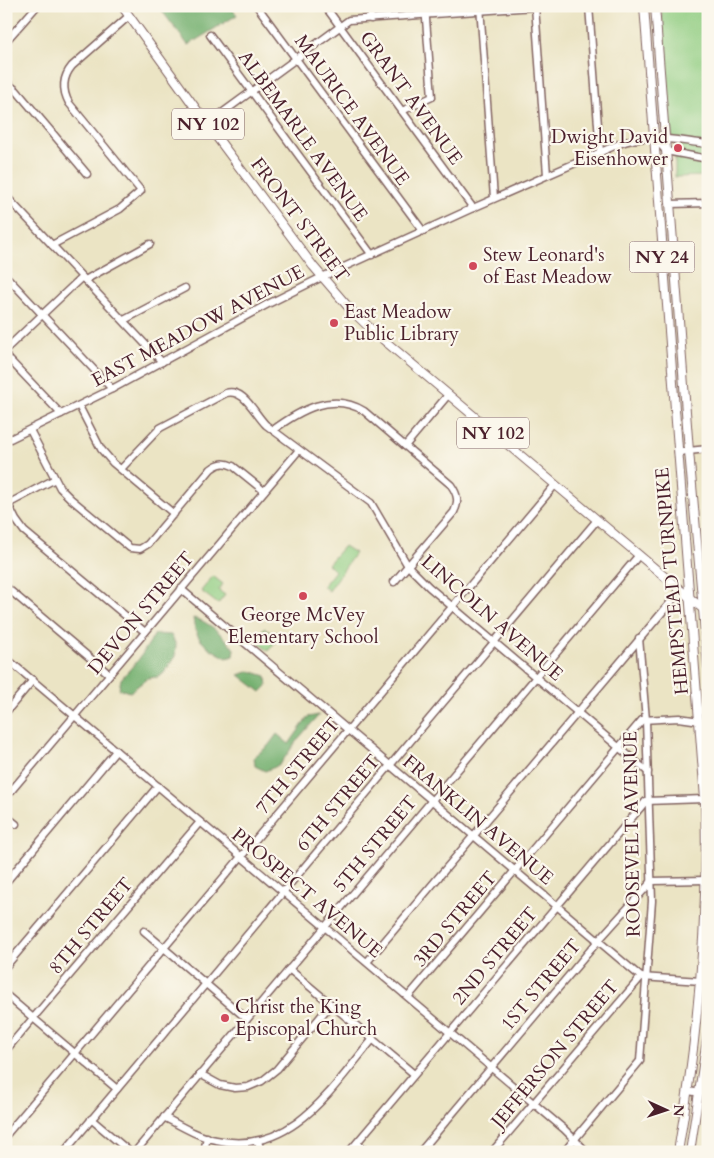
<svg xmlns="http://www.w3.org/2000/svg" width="714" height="1158" font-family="Cardo,serif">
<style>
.green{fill:#91cd82;stroke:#6e7656}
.forest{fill:#74b070;stroke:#5f684e}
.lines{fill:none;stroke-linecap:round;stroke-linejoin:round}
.minor-casing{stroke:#826461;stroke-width:9}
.major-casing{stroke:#826461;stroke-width:10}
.minor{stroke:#fff;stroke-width:6}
.major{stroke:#fff;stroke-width:8}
.poi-dot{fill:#d1495b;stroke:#fbf7ec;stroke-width:2}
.labels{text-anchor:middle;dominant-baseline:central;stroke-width:4.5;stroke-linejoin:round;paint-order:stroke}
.shield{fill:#fbf7ec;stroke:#7f6065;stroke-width:1}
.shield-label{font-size:18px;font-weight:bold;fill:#4a1f2b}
.street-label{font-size:19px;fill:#4a1f2b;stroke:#fbf7ec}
.poi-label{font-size:19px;fill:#4a1f2b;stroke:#fbf7ec;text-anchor:start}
</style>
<rect width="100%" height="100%" fill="#fbf7ec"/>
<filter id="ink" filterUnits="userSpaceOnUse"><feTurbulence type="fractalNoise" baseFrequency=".02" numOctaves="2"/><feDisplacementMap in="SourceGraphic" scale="10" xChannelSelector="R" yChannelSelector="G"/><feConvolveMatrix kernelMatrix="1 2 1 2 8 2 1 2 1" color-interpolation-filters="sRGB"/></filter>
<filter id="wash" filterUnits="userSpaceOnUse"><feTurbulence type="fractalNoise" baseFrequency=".0096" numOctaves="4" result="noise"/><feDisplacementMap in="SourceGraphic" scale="20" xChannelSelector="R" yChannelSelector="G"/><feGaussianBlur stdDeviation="1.12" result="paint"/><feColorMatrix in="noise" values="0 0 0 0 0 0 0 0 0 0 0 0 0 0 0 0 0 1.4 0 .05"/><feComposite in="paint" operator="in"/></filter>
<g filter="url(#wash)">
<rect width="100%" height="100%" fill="#ebe4c4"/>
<g class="green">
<polygon points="661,6 708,6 708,176 675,177 675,144 671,133"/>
<polygon points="344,546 355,553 329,591 323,586 335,571 328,564"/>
<polygon points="213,576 223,584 218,590 225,595 218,604 201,591"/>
<polygon points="264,628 270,632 283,633 268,651 254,639"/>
</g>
<g class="forest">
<polygon points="170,6 230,6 237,15 188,45 162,11"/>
<path d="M193 618C209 621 224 636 234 649L233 656 227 658C207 647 196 643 193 618Z"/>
<polygon points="155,634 171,635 176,645 175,657 163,674 158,677 148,678 130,692 119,689 121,679 139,659"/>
<polygon points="250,671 266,676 267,686 261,692 239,675"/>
<polygon points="319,715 298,739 281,763 275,767 265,771 255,766 254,757 268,746 277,734 289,744 308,717"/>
</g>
</g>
<g filter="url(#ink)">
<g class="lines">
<g class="minor-casing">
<g id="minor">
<polyline points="257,6 423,231"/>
<polyline points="325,6 473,208"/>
<polyline points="370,6 371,19"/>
<polyline points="480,6 494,198"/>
<polyline points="535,6 547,175"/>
<polyline points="589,6 600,152"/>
<polyline points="210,35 372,255"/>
<polyline points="6,41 37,6"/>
<polyline points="6,82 16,90 87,174"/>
<polyline points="402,111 432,97 425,6"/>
<polyline points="207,124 349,20 549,6"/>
<polyline points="653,137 666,151 708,159"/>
<polyline points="6,196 162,362"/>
<polyline points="670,204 708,203"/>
<path d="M52 245 120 209 141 191 69 103C62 90 62 78 72 66L129 16"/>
<polyline points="6,276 112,389"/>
<polyline points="85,280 150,244"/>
<polyline points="124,320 185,288"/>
<polyline points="6,349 82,277"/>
<polyline points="6,356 61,414"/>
<polyline points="79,406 101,449 113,463 174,514"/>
<path d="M30 430 60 488 71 499 130 548 140 549 148 544 211 469C219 463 224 462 233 466L264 491"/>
<path d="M273 430C299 411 332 391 364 411L451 485C458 495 459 502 454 512L394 582"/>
<path d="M6 441 112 389 268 304 322 277 473 208 619 144C647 132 678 141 708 144"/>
<polyline points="405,446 448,395"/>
<polyline points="678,452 708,449"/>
<path d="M121 469 160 428 226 393C244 388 254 413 266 425L371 503 408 566 429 587 648 772"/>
<polyline points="8,504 16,520 24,531 145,632"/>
<polyline points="6,505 55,479"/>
<polyline points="6,587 109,674"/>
<polyline points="181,589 641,977 701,981"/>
<polyline points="6,658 564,1129 587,1152"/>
<polyline points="6,712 33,680"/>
<polyline points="6,797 299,450"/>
<polyline points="6,816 16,824"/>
<polyline points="6,882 116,751"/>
<polyline points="144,931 247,1019"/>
<polyline points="367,962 681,590"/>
<polyline points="6,966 158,786"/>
<polyline points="289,969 414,1074"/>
<polyline points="6,995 117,1089"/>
<polyline points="408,997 642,720 679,718 700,721"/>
<polyline points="6,1050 200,822"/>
<polyline points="200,1074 220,1085 235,1088 248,1087 262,1081 277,1069 331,1004"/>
<polyline points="688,1091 708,1094"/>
<path d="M164 1117C181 1126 197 1136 216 1140 291 1157 332 1088 373 1039"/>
<polyline points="91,1119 130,1152"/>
<polyline points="6,1135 555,485"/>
<polyline points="258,1141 261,1152"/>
<polyline points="357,1143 368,1152"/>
<polyline points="64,1152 597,520"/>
<polyline points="135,1152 639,555"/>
<polyline points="204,1152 207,1137"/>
<polyline points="349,1152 646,801 705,799"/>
<polyline points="420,1152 598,941 652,881 706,880"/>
<polyline points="492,1152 641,977"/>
<polyline points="564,1152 640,1061 652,901 646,720 639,638"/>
</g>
</g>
<g class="major-casing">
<g id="major">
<polyline points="122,6 207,124 313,266 350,309 373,331 703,609"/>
<path d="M644 6 705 799C709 917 698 1035 678 1152"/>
<polyline points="655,6 689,451 708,666"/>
<polyline points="690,1152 708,1033"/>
</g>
</g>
<use href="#minor" class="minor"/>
<use href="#major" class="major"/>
</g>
</g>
<g class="poi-dot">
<circle cx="678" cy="148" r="5"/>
<circle cx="473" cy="266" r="5"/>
<circle cx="334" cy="323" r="5"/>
<circle cx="303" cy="596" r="5"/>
<circle cx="225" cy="1018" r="5"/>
</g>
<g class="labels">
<g class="shield">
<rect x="172" y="108.5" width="72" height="31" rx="4"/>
<rect x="629.5" y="241.5" width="65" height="31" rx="4"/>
<rect x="457" y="417.5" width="72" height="31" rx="4"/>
</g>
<g class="shield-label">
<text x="208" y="124">NY 102</text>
<text x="662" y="257">NY 24</text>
<text x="493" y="433">NY 102</text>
</g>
<g class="street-label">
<text transform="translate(411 98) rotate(54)">GRANT AVENUE</text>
<text transform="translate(352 110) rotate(54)">MAURICE AVENUE</text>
<text transform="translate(303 136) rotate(54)">ALBEMARLE AVENUE</text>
<text transform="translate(300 220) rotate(53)">FRONT STREET</text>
<text transform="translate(198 326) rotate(-28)">EAST MEADOW AVENUE</text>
<text transform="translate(672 581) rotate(-95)">HEMPSTEAD TURNPIKE</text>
<text transform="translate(141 613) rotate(-50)">DEVON STREET</text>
<text transform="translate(492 618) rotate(41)">LINCOLN AVENUE</text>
<text transform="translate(298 766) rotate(-50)">7TH STREET</text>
<text transform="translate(338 803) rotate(-50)">6TH STREET</text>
<text transform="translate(478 820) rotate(40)">FRANKLIN AVENUE</text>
<text transform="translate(632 834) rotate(-91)">ROOSEVELT AVENUE</text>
<text transform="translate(375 844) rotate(-50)">5TH STREET</text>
<text transform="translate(307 893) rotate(40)">PROSPECT AVENUE</text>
<text transform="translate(455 919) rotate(-50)">3RD STREET</text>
<text transform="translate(91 926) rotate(-50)">8TH STREET</text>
<text transform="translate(495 956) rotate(-50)">2ND STREET</text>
<text transform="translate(541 985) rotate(-50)">1ST STREET</text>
<text transform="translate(555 1054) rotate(-50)">JEFFERSON STREET</text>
</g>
<g class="poi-label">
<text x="668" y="137" text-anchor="end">Dwight David<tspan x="668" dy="22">Eisenhower</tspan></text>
<text x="483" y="255">Stew Leonard's<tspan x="483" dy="22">of East Meadow</tspan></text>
<text x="344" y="312">East Meadow<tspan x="344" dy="22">Public Library</tspan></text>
<text x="303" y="615" text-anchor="middle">George McVey<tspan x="303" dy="22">Elementary School</tspan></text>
<text x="235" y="1007">Christ the King<tspan x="235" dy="22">Episcopal Church</tspan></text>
</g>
</g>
<rect width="714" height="1158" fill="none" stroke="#fbf7ec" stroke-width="25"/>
<g transform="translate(666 1110) rotate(93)" stroke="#fbf7ec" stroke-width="4" paint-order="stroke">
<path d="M0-4L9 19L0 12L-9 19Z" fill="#4a1f2b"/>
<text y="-8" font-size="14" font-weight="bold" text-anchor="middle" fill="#4a1f2b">N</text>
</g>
</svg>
